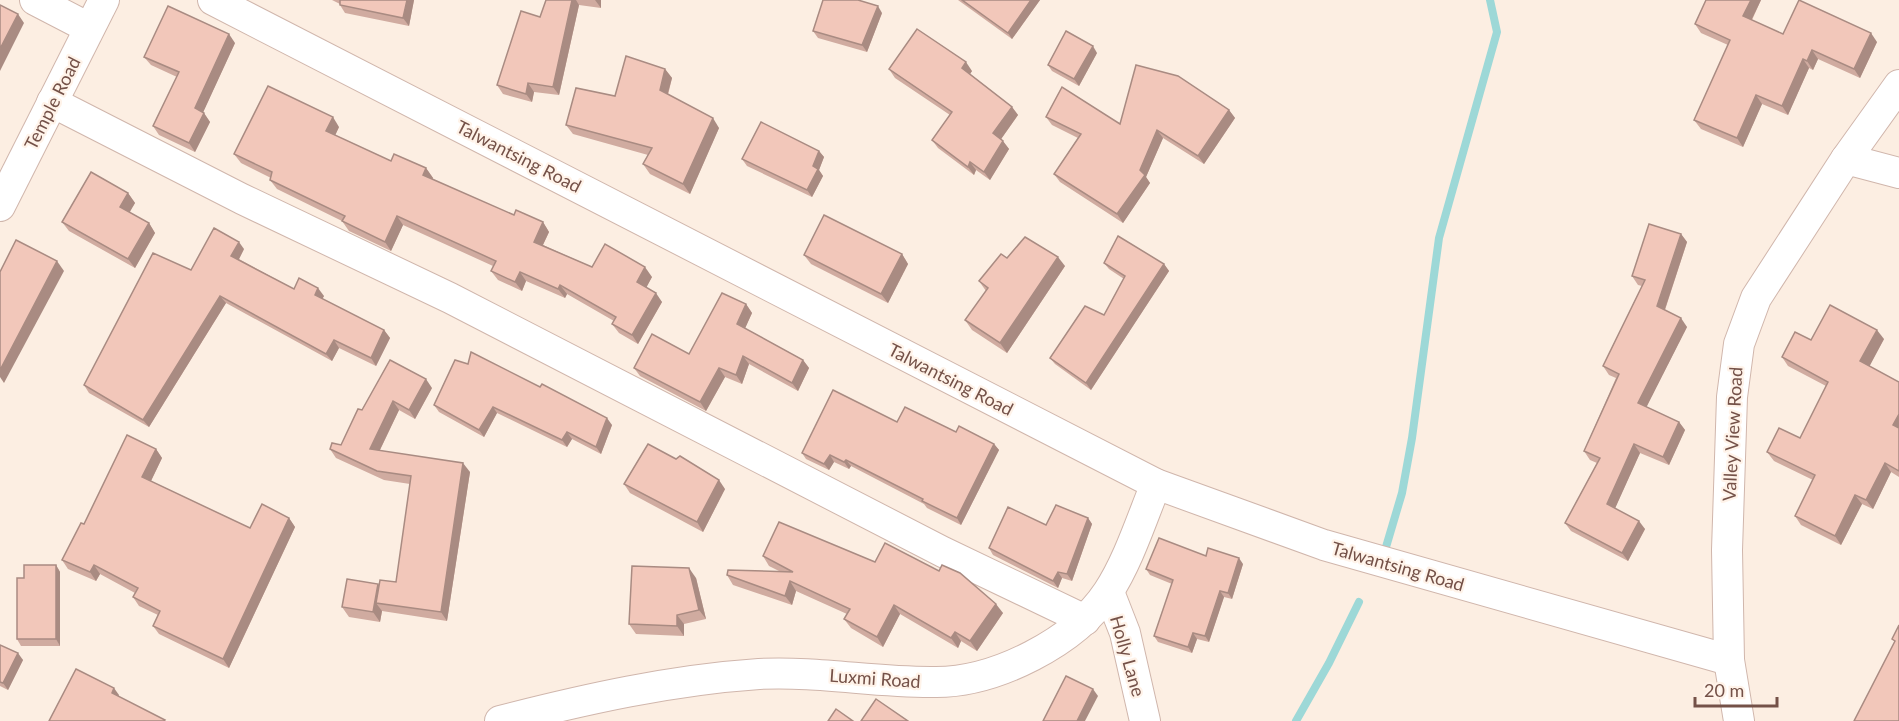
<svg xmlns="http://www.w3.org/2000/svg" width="1899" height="721" font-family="Lato,sans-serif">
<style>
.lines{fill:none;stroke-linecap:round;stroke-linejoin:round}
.stream{stroke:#9dd8d7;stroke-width:8}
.street-casing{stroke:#d0b6ac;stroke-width:32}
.street{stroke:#fff;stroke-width:30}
.wall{fill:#d0aba0}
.shaded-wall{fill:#a98b82}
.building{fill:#f2c7ba;stroke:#a98b82;stroke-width:1.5}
.labels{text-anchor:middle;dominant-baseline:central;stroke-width:4.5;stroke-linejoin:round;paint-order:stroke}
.street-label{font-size:18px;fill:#745148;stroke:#fff3e9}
</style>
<rect width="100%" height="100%" fill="#fceee2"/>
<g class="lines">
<g class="stream">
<polyline points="1386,547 1402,493 1412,438 1439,238 1497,32 1490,0"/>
<polyline points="1296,721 1329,663 1359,602"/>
</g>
<g class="street-casing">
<g id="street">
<polyline points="35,0 89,28"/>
<polyline points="213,0 1156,484 1324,545 1729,660"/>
<polyline points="52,102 242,199 450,298 943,552 1085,620"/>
<polyline points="1846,159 1899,173"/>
<polyline points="0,206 104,0"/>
<polyline points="1109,592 1125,633 1145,721"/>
<path d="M500 721C586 699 671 680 759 674 819 671 877 683 936 682 996 682 1075 642 1108 592 1128 562 1142 518 1156 484"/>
<polyline points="1739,721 1729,660 1727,550 1732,397 1739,344 1756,298 1846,159 1899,85"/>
</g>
</g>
<use href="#street" class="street"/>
</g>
<g class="wall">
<polygon points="332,0 414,0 409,26 345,13 340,5 340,4"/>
<polygon points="546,0 601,0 601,8 579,5 559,95 534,92 532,102 503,94 497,85 540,17"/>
<polygon points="958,0 1040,0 1012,39"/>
<polygon points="1706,0 1761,0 1752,20 1783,34 1877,42 1860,78 1818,59 1813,70 1809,68 1788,115 1762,104 1743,147 1701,129 1694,120 1728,45 1701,33 1695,24"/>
<polygon points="882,13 867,52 818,38 813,31"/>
<polygon points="235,43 203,112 210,122 195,152 159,135 153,126 177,77 151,65 144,57"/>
<polygon points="1097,53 1079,86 1052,71 1048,65"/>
<polygon points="665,69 672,78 668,95 719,128 690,194 650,174 643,164 648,155 573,134 566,125 615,96"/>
<polygon points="889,69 972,71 970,74 1012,107 1018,115 1001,139 1009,149 990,180 976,170 974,175 938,148 932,140 950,115 895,78"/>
<polygon points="1229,110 1235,118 1204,164 1163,138 1146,177 1150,183 1123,223 1060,182 1054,174 1078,138 1052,125 1046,117 1120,124"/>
<polygon points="339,127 335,135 391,161 426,168 433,178 432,179 514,215 543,222 549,232 543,245 592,267 652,277 646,287 662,302 638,344 619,333 612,324 614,321 567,294 565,298 526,281 522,291 498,280 491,271 493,266 403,225 391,251 349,231 342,221 277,189 270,180 271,178 241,163 234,154"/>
<polygon points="819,151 824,157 819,170 823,176 812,197 747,166 742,159"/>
<polygon points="128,193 135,203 129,212 149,223 155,233 135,268 69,231 62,222"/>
<polygon points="1681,234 1687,242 1665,310 1687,327 1646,407 1679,422 1685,430 1669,465 1640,453 1615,508 1645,529 1628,561 1571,531 1565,523 1597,463 1590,460 1584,451 1616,378 1609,375 1603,366 1642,286 1638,285 1632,276"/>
<polygon points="244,249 239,259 294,289 324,296 322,299 384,330 390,338 376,366 339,348 332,361 226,303 149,427 89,393 84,385 191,270"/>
<polygon points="902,254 908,264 888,303 811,264 804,255"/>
<polygon points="1007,258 1065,266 1007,353 972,330 965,320 986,291 979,281"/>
<polygon points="1104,263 1164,264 1169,271 1091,390 1055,364 1050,358 1104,315 1124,279 1109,269"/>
<polygon points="746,304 752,313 745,328 803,360 809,368 798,391 749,364 742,384 725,377 706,411 640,376 634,368 689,354"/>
<polygon points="1884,339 1869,366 1899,382 1899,477 1891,472 1873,509 1862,504 1841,545 1801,525 1795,516 1813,480 1774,461 1767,452 1800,438 1826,386 1788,366 1782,357 1811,340"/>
<polygon points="455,360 612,425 601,454 572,439 567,447 497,413 484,437 439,412 434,405"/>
<polygon points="432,388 415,419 399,410 380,450 470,472 447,621 382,611 380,622 349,617 342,607 378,584 379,585 396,582 410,484 384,480 336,458 330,449 341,445 362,410"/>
<polygon points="897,422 956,432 994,444 999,450 961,525 927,508 924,504 851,466 849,469 834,462 829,470 806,459 802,453"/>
<polygon points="156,449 162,458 151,481 250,528 289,518 295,527 229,668 159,634 153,626 158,615 139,606 133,597 135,593 100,574 96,581 68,569 62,560 84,524"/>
<polygon points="624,484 725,489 703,532 630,493"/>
<polygon points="1088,518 1092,524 1072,581 1062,578 1058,588 993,555 989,548 1046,525"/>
<polygon points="763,556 875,562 1003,613 977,651 961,641 958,648 900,614 883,647 851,628 844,619 847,614 796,591 792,605 733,585 727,575 781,572 769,566"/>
<polygon points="1206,556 1243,564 1232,599 1224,597 1209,642 1197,639 1192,653 1158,642 1154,636 1172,584 1150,575 1146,569"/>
<polygon points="56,565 60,572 60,646 21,646 17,639 24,578"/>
<polygon points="696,578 706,619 684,624 684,636 636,634 629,624"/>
<polygon points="0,645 23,660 8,690 0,686"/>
</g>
<g class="shaded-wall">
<polygon points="407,0 414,0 409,26 403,18"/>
<polygon points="572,0 576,0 579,5 559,95 553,87"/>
<polygon points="595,0 601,0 601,8"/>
<polygon points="1031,0 1040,0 1012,39 1008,33"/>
<polygon points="1751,0 1761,0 1749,25 1743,16"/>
<polygon points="878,6 882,13 867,52 862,45"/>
<polygon points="18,14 24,23 0,71 0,49"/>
<polygon points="1871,33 1877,42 1860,78 1854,69"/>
<polygon points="229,34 235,43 201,117 195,108"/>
<polygon points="1093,46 1097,53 1079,86 1074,79"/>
<polygon points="1812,50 1818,59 1813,70 1807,61"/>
<polygon points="1803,59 1809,68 1788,115 1782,106"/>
<polygon points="966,62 972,71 968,77 962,68"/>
<polygon points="665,69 672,78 666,100 660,90"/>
<polygon points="528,83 534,92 532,102 526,94"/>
<polygon points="1756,95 1762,104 1743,147 1737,138"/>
<polygon points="1012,107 1018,115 999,142 993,133"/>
<polygon points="1229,110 1235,118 1204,164 1198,156"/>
<polygon points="204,113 210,122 195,152 189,143"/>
<polygon points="333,117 339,127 333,140 326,131"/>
<polygon points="713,118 719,128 690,194 683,184"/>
<polygon points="1157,130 1163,138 1146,177 1150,183 1123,223 1117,214 1140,170"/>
<polygon points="1003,141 1009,149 990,180 984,172"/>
<polygon points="819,151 824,157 819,170 823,176 812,197 807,190 813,166"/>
<polygon points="970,162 976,170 974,175 968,167"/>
<polygon points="426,168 433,178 430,184 423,175"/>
<polygon points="128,193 135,203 127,217 120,207"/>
<polygon points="397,216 403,225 391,251 385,242"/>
<polygon points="543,222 549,232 540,251 534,242"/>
<polygon points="149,223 155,233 135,268 128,259"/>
<polygon points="1681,234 1687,242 1663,315 1657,306"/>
<polygon points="239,242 244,249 237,263 231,256"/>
<polygon points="902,254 908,264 888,303 881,294"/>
<polygon points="1058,257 1065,266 1007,353 1000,343"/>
<polygon points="57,261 64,271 4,383 0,377 0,370"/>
<polygon points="1164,264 1169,271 1091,390 1086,383"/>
<polygon points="645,267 652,277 644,292 637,282"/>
<polygon points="520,272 526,281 522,291 515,282"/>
<polygon points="560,285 567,294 565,298 558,289"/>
<polygon points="318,288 324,296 320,303 315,295"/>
<polygon points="656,293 662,302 638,344 632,335"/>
<polygon points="220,296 226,303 149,427 143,420"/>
<polygon points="746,304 752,313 743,333 737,324"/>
<polygon points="1681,318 1687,327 1644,412 1638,403"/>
<polygon points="384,330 390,338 376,366 371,358"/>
<polygon points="1877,330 1884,339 1867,371 1860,361"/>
<polygon points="334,340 339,348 332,361 326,354"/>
<polygon points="743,356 749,364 742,384 736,375"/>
<polygon points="803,360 809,368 798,391 792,383"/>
<polygon points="719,368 725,377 706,411 700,402"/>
<polygon points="426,379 432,388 415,419 409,410"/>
<polygon points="393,401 399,410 376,458 370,449"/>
<polygon points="493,407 497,413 484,437 479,430"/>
<polygon points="1899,414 1899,434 1893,425"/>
<polygon points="607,418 612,425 601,454 596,447"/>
<polygon points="1679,422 1685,430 1669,465 1663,457"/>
<polygon points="567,432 572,439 567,447 562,440"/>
<polygon points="994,444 999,450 961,525 957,518"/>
<polygon points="1634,444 1640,453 1613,513 1607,504"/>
<polygon points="156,449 162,458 149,485 142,477"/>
<polygon points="830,455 834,462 829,470 824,464"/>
<polygon points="846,460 851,466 849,469 844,462"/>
<polygon points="463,463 470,472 447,621 441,612"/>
<polygon points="1885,463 1891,472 1873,509 1866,500"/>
<polygon points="719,480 725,489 703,532 697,522"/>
<polygon points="1855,495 1862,504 1841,545 1835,536"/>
<polygon points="289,518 295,527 229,668 223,659"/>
<polygon points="1088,518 1092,524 1072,581 1067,574"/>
<polygon points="1639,521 1645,529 1628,561 1622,553"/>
<polygon points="1239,558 1243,564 1232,599 1228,593"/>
<polygon points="56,565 60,572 60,646 56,639"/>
<polygon points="94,565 100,574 96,581 90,572"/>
<polygon points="689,568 696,578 706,619 699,610"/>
<polygon points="1058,572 1062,578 1058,588 1053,581"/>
<polygon points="790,581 796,591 792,605 785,596"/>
<polygon points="378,584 384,593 376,603 382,611 380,622 373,612"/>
<polygon points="1220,591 1224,597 1209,642 1205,636"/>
<polygon points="996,604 1003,613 977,651 970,641"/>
<polygon points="894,605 900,614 883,647 877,637"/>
<polygon points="677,615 684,624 684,636 677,626"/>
<polygon points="955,632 961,641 958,648 951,638"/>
<polygon points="1193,633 1197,639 1192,653 1188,647"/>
<polygon points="18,653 23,660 8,690 3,683"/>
<polygon points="114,688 119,695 117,700 112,693"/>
<polygon points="1093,689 1098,696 1085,721 1077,721"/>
</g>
<g class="building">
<polygon points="340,0 407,0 403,18 340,5"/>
<polygon points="546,0 572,0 553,87 528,83 526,94 497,85 521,11 540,17"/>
<polygon points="823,0 858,0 878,6 862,45 813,31"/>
<polygon points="962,0 1031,0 1008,33"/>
<polygon points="1706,0 1751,0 1743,16 1783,34 1799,0 1871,33 1854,69 1812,50 1807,61 1803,59 1782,106 1756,95 1737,138 1694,120 1730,40 1695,24"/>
<polygon points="0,5 18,14 0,49"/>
<polygon points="168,6 229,34 195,108 204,113 189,143 153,126 179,72 144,57"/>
<polygon points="917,29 966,62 962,68 1012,107 993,133 1003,141 984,172 970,162 968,167 932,140 952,112 889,69"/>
<polygon points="1066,31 1093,46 1074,79 1048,65"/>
<polygon points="626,56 665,69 660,90 713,118 683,184 643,164 652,148 566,125 576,88 615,96"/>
<polygon points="1136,65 1178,76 1229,110 1198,156 1157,130 1140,170 1145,175 1117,214 1054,174 1081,134 1046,117 1062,87 1120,124"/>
<polygon points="268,86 333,117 326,131 391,161 394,154 426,168 423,175 514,215 516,210 543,222 534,242 592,267 605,244 645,267 637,282 656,293 632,335 612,324 616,317 560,285 558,289 520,272 515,282 491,271 496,261 397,216 385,242 342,221 345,216 270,180 272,172 234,154"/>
<polygon points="761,122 819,151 813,166 818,169 807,190 742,159"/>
<polygon points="91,172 128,193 120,207 149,223 128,259 62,222"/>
<polygon points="824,215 902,254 881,294 804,255"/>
<polygon points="1649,224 1681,234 1657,306 1681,318 1638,403 1679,422 1663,457 1634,444 1607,504 1639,521 1622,553 1565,523 1600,458 1584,451 1619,374 1603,366 1645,280 1632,276"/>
<polygon points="214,228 239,242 231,256 294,289 299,278 318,288 315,295 384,330 371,358 334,340 326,354 220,296 143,420 84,385 153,253 191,270"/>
<polygon points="1118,236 1164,264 1086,383 1050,358 1085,306 1104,315 1125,276 1104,263"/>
<polygon points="1025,237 1058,257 1000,343 965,320 988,288 979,281 1001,254 1007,258"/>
<polygon points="16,240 57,261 0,370 0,272"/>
<polygon points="722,293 746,304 737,324 803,360 792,383 743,356 736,375 719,368 700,402 634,368 652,334 689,354"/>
<polygon points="1830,305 1877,330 1860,361 1899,382 1899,414 1893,425 1899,428 1899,471 1885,463 1866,500 1855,495 1835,536 1795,516 1815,475 1767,452 1779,428 1800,438 1828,382 1782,357 1795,332 1811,340"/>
<polygon points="471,352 540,387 542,384 607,418 596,447 567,432 562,440 493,407 479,430 434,405 455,360 468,364"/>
<polygon points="390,360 426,379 409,410 393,401 370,449 463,463 441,612 376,603 380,580 396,582 411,476 377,471 330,449 332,443 341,445 358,409 362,410"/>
<polygon points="833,390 897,422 905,407 956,432 959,426 994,444 957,518 922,501 923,499 846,460 844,462 830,455 824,464 802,453"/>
<polygon points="127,435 156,449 142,477 250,528 262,504 289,518 223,659 153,626 160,611 133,597 138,588 94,565 90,572 62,560 81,523 84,524"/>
<polygon points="648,444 676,459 680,456 719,480 697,522 624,484"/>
<polygon points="1056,505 1088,518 1067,574 1058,572 1053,581 989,548 1008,507 1046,525"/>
<polygon points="779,522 875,562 885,543 939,571 942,565 960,573 996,604 970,641 955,632 951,638 894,605 877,637 844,619 850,609 790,581 785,596 727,575 728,570 793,572 763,556"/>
<polygon points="1159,538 1206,556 1208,548 1239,558 1228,593 1220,591 1205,636 1193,633 1188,647 1154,636 1173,580 1146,569"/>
<polygon points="24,565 56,565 56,639 17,639 17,578 24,578"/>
<polygon points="632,566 689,568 699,610 677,615 677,626 629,624"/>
<polygon points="347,579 378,584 373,612 342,607"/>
<polygon points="1899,625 1899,721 1854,721 1895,641 1892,639"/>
<polygon points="0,645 18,653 3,683 0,682"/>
<polygon points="76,669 114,688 112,693 165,720 164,721 49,721"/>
<polygon points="1066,676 1093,689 1077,721 1043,721"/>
<polygon points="876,699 908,721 861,721"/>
<polygon points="836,709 853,721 828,721"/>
</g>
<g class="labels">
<g class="street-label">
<text transform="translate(52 103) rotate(-63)">Temple Road</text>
<text transform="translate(519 156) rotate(27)">Talwantsing Road</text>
<text transform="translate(951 379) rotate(27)">Talwantsing Road</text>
<text transform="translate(1732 434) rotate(-87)">Valley View Road</text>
<text transform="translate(1398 566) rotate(16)">Talwantsing Road</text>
<text transform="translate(1128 656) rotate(74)">Holly Lane</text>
<text transform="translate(875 678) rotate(4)">Luxmi Road</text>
</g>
</g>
<path d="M1695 697v9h82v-9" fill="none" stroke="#745148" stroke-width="3"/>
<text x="1704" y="697" font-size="18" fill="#745148" stroke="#fff3e9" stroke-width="4.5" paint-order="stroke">20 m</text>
</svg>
